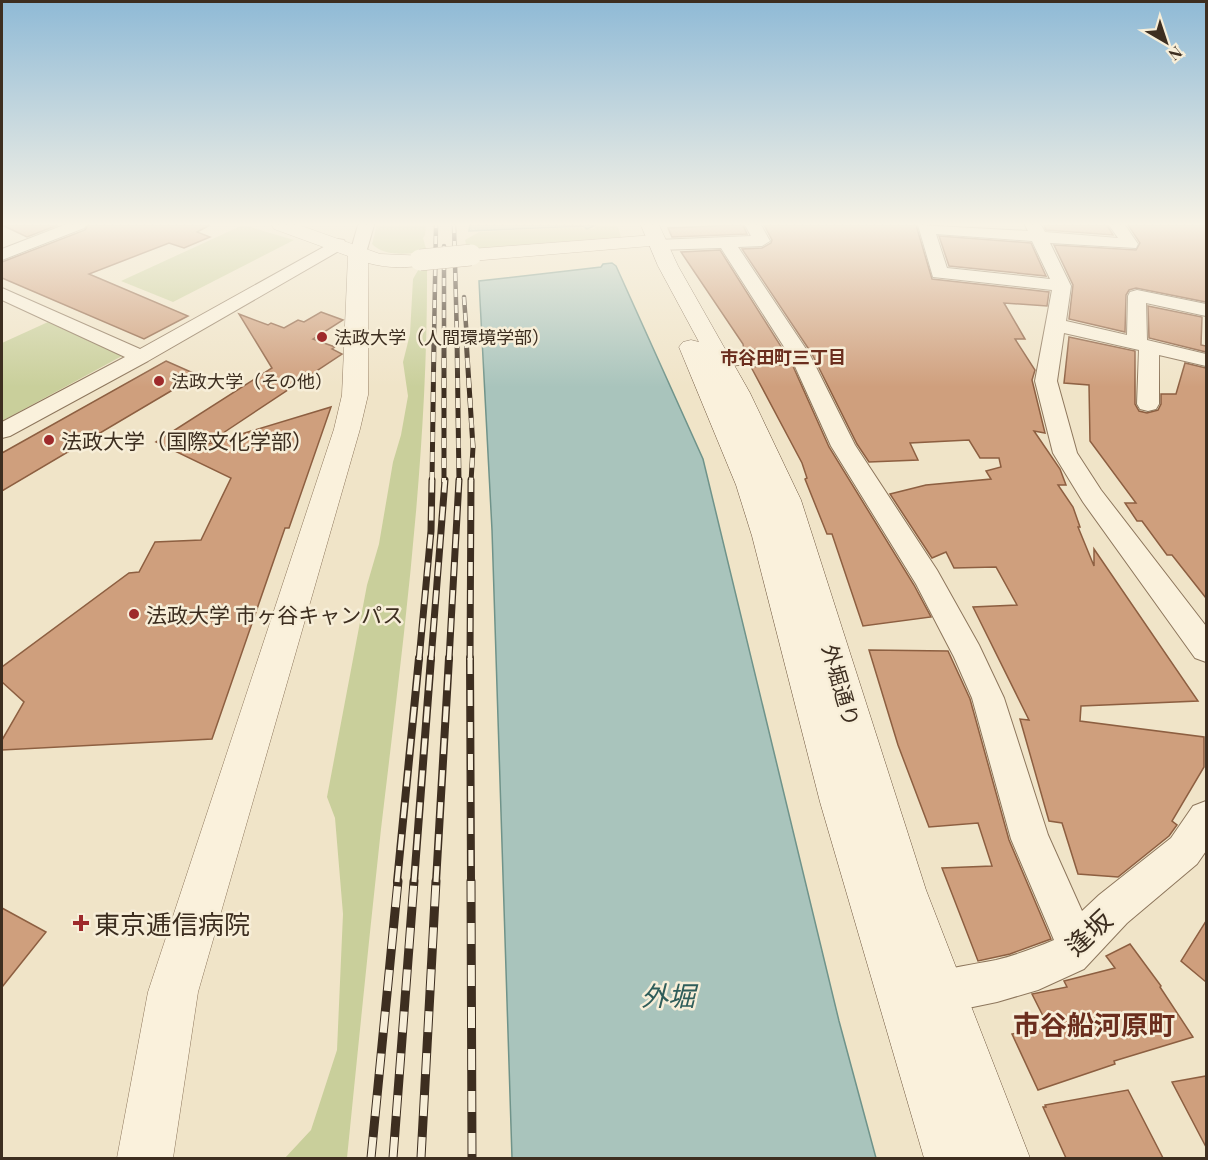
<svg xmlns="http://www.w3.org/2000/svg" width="1208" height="1160" font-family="'Playfair Display','Noto Sans JP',serif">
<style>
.green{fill:#c9cf9b}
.water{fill:#a9c4bc;stroke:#6f938a;stroke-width:1.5}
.building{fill:#cf9f7d;stroke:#8d5f41;stroke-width:1.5}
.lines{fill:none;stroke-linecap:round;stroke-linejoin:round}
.minor-casing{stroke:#8d765c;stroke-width:2}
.tertiary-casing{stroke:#8d765c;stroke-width:1}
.secondary-casing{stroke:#6f573f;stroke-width:1}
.minor{fill:#faf1dc;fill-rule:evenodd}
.tertiary{fill:#faf1dc;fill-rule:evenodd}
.secondary{fill:#faf1dc;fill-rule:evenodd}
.rail-far4-casing{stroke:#3d2e20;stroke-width:4.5}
.rail-far3-casing{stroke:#3d2e20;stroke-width:5}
.rail-far2-casing{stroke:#3d2e20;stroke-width:7}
.rail-far1-casing{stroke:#3d2e20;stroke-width:8}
.rail-casing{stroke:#3d2e20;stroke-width:9}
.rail-far4{stroke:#f7eed8;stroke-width:3;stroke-dasharray:8;stroke-linecap:butt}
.rail-far3{stroke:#f7eed8;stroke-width:4;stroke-dasharray:10;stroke-linecap:butt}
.rail-far2{stroke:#f7eed8;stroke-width:4.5;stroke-dasharray:14;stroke-linecap:butt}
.rail-far1{stroke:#f7eed8;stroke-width:5;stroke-dasharray:16;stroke-linecap:butt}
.rail{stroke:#f7eed8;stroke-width:7;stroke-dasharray:21;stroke-linecap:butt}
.tertiary-bridge-casing{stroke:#8d765c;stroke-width:22;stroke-linecap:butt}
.tertiary-bridge{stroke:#faf1dc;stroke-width:21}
.poi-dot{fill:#9e2a2b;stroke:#f7eed8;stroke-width:2}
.labels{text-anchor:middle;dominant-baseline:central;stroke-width:5;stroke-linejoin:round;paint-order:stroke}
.far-poi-label{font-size:18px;fill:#3d2e20;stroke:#f7eed8;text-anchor:start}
.far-neighbourhood-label{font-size:18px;font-weight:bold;fill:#6b2e1e;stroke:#f7eed8}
.poi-label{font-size:21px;fill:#3d2e20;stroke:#f7eed8;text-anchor:start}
.street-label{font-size:21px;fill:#3d2e20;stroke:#f7eed8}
.near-poi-label{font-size:26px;fill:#3d2e20;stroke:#f7eed8;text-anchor:start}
.near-street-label{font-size:26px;fill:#3d2e20;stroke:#f7eed8}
.near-water-label{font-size:27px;font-style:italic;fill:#2f5d5a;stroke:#f7eed8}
.near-neighbourhood-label{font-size:27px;font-weight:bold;fill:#6b2e1e;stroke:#f7eed8}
</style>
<rect width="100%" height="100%" fill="#f0e4c8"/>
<g class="green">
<polygon points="243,225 294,240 173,302 121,281"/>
<path d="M377 225H426L425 235 423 238 427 252C410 253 386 258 372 244Z"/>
<polygon points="597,225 617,225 621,237 467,249 465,240 479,232 579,227 593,229"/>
<path d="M420 267 427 268C428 456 403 643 381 829 369 939 358 1049 347 1158H285L311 1130 337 1050 343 914 335 818 327 797 367 585 379 544 393 462 401 435 408 396 403 362 410 334 413 279Z"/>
<polygon points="48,322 122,356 2,421 2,343"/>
</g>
<g class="water">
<polygon points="470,225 596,225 587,229 583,226 469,231"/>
<polygon points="612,263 616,266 703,459 839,1021 876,1158 512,1158 492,530 479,281 601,267 603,264"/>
</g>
<g class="building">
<polygon points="2,225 58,225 27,237"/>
<polygon points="88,225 210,225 197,232 210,237 184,248 169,243 89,274 188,316 144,339 2,278 2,262 85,230"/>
<polygon points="738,225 743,225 747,234 672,237 668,228"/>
<polygon points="764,225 916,225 932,279 1049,292 1047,306 1004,303 1025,339 1015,339 1035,370 1032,380 1045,433 1034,431 1060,469 1066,485 1058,485 1073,507 1080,527 1078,527 1094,566 1094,549 1198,701 1081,706 1080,721 1204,737 1204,767 1172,821 1177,825 1169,836 1118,877 1078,874 1062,823 1049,821 1020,719 1029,720 973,607 1017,605 996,567 954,568 946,552 932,558 890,494 926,485 991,479 986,471 1001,467 999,458 980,458 969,440 910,443 918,460 869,462 857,444 812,354 742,249 762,248 771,243 772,240"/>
<polygon points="1044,225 1107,225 1113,235 1046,230"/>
<polygon points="1128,225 1206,225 1206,302 1136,288 1129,290 1126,295 1125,332 1069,319 1073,285 1054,245 1136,250 1140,243"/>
<polygon points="939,236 1031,243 1046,276 949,266"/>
<polygon points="720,250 782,348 744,350 743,344 681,252"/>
<polygon points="1148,306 1202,317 1201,345 1206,346 1206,352 1149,338"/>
<polygon points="321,312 343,320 313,339 335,347 332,349 342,354 205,445 331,407 289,528 285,528 212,739 2,750 2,740 24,702 2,682 2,667 129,573 139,572 155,542 201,540 231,478 156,442 272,368 239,314 268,325 271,323 284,328 298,320 304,322"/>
<polygon points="1069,337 1135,351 1135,404 1139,411 1147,413 1158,410 1161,404 1161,394 1176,394 1185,363 1206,368 1206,598 1172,555 1167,555 1142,521 1137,521 1125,503 1136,503 1090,441 1089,385 1064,383"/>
<polygon points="166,361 198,375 2,491 2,453"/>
<polygon points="792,364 829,447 914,585 931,617 863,626 832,534 827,534 805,479 807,478 802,463 751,367"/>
<polygon points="869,650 948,651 970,699 1009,840 1051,939 1010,954 978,961 942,868 992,866 978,823 929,827 898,745"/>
<polygon points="2,908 46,932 2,987"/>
<polygon points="1206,921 1206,982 1181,961"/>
<polygon points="1130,944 1161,986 1160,987 1193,1037 1114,1061 1115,1064 1038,1090 1012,1034 1048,1026 1032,994 1067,987 1064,981 1115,968 1106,956"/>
<polygon points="1206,1076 1206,1147 1172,1082"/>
<polygon points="1128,1090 1163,1158 1066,1158 1043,1107 1046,1107 1045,1105"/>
</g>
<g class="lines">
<g class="minor-casing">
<g id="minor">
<polygon points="64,225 86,225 84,228 2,260 2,249"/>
<polygon points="358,225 374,225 366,253 364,257 352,257 350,253"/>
<path d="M745 225H761L770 241 762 246 738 247 810 355 855 445 937 570 979 645 1004 698 1048 835 1082 911 1099 895 1171 838 1193 806 1206 801V851L1197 864 1127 923 1084 969 1038 990 997 1002 939 1014 924 1007 917 992 924 977C947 967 972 965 996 960 1016 955 1035 948 1054 940L1011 839 972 698 954 657 916 584 831 446 793 362 721 366 714 364 711 360 714 356 721 354 786 350 721 248 657 250 649 245 657 240 751 236Z"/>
<path d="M918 225 1028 231 1025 225H1041L1045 232 1118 238 1109 225H1125L1138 244 1136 248 1050 243 1071 286 1066 321 1127 335 1128 296 1130 292 1137 290 1206 304V316L1146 303 1147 340 1206 354V366L1159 355V404L1156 409 1148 411 1140 409 1137 404 1139 350 1064 333 1057 381 1077 453 1101 490 1206 626V662L1195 658 1083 502 1053 453 1035 381 1052 290 933 277ZM936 234 1032 241 1050 279 947 268Z"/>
<polygon points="338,239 344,240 346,244 344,248 148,361 10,436 2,438 2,422 125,357 2,300 2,288 140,349"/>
</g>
</g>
<g class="tertiary-casing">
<g id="tertiary">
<path d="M272 225H299L380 254 427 256 430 260 427 264C408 269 386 268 368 263V395L360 429 198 992 173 1158H117L148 992 334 429 342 395 348 256 274 229Z"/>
<polygon points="655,235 662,237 665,241 662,245 471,261 464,259 461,255 464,251 471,249"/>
</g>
</g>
<g class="secondary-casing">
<polygon id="secondary" points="641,225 659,225 678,266 750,393 801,500 926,890 1030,1158 924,1158 820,802 752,536 736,485 679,347 683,342 691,340 699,342 658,266"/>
</g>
<use href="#minor" class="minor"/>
<use href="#tertiary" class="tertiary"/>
<use href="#secondary" class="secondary"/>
<g class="rail-far4-casing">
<g id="rail-far4">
<polyline points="454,225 457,340"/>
<polyline points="444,246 444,340"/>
<polyline points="464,297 467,340"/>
<polyline points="434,340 436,225"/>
</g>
</g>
<g class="rail-far3-casing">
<g id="rail-far3">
<polyline points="444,338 444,482"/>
<polyline points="457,338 459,482"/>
<polyline points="466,338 473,447 471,482"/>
<polyline points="432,482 434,338"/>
</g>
</g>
<g class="rail-far2-casing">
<g id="rail-far2">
<polyline points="419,660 431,531 432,480"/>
<polyline points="431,660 445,480"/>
<polyline points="449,660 459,480"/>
<polyline points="470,660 471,480"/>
</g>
</g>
<g class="rail-far1-casing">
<g id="rail-far1">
<polyline points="470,658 471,882"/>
<polyline points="397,882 419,658"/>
<polyline points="414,882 431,658"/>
<polyline points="436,882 449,658"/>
</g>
</g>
<g class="rail-casing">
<g id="rail">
<polyline points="471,881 472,1158"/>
<polyline points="371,1158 398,881"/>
<polyline points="393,1158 414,881"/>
<polyline points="421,1158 436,881"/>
</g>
</g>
<use href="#rail-far4" class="rail-far4"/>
<use href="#rail-far3" class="rail-far3"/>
<use href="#rail-far2" class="rail-far2"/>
<use href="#rail-far1" class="rail-far1"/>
<use href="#rail" class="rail"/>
<g class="tertiary-bridge-casing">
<polyline id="tertiary-bridge" points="420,260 471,255"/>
</g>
<use href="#tertiary-bridge" class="tertiary-bridge"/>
</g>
<linearGradient id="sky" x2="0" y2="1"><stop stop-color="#8fbad6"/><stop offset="0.58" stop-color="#f8f3e6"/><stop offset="1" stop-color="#f8f3e6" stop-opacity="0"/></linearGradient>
<rect width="1208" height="387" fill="url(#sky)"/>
<g class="poi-dot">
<circle cx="322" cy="337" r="6"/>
<circle cx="159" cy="381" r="6"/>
<circle cx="49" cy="440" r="6"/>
<circle cx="134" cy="614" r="6"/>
<path d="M78 914h6v6h6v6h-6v6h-6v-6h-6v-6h6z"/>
</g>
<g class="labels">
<g class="far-poi-label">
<text x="334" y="337">法政大学（人間環境学部）</text>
<text x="171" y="381">法政大学（その他）</text>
</g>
<g class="far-neighbourhood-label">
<text x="783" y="357">市谷田町三丁目</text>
</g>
<g class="poi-label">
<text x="61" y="440">法政大学（国際文化学部）</text>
<text x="146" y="614">法政大学 市ヶ谷キャンパス</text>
</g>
<g class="street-label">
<text transform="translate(842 685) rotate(74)">外堀通り</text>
</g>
<g class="near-poi-label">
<text x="94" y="923">東京逓信病院</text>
</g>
<g class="near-street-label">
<text transform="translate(1088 932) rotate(-43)">逢坂</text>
</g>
<g class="near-water-label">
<text x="668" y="995">外堀</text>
</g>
<g class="near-neighbourhood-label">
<text x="1094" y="1024">市谷船河原町</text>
</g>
</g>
<rect width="1208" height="1160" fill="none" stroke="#3d2e20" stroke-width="6"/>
<g transform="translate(1166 42) rotate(141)" stroke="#f7eed8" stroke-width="4.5" paint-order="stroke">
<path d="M0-4.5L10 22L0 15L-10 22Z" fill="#3d2e20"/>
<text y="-9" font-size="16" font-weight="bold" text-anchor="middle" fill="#3d2e20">N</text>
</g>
</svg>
